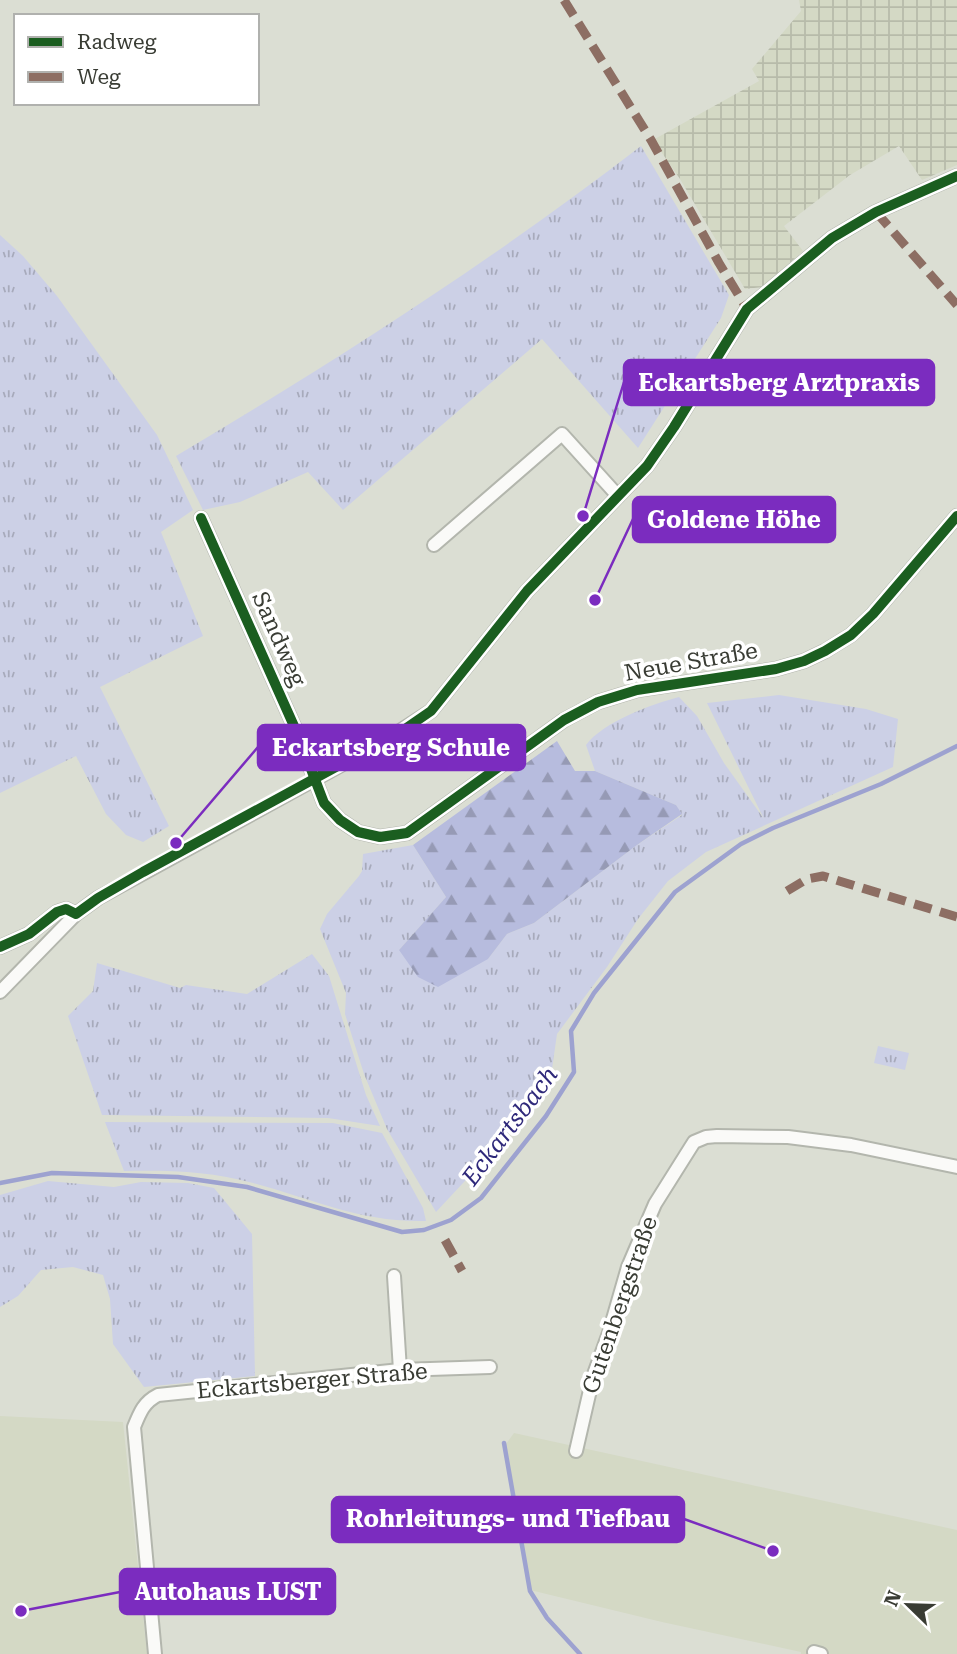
<svg xmlns="http://www.w3.org/2000/svg" width="957" height="1654" font-family="'Roboto Serif',serif">
<style>
.built{fill:#d4d9c5}
.industrial{fill:url(#industrial-grid)}
.grass{fill:url(#grass-tufts)}
.forest{fill:url(#forest-firs)}
.lines{fill:none;stroke-linecap:round;stroke-linejoin:round}
.stream{stroke:#9da2d0;stroke-width:4.5}
.minor-casing{stroke:#b3b6ad;stroke-width:16}
.minor{stroke:#fafaf8;stroke-width:12}
.quiet{stroke:#8d6e63;stroke-width:9;stroke-dasharray:18 9;stroke-linecap:butt}
.cycleway-casing{stroke:#fff;stroke-width:15}
.cycleway{stroke:#1b5e20;stroke-width:10}
.labels{text-anchor:middle;dominant-baseline:central;stroke-width:7;stroke-linejoin:round;paint-order:stroke}
.street-label{font-size:23px;fill:#393c34;stroke:#fff}
.water-label{font-size:24px;font-style:italic;fill:#2e287a;stroke:#fff}
.leader{fill:none;stroke:#7b2cbf;stroke-width:2.5}
.callout-dot{fill:#7b2cbf;stroke:#fff;stroke-width:2.5}
.callout{fill:#7b2cbf;stroke:#7b2cbf;stroke-width:2.5}
.callout-label{font-size:24px;text-anchor:middle;font-weight:bold;fill:#fff}
</style>
<defs>
<pattern id="industrial-grid" width="8" height="8" patternUnits="userSpaceOnUse" patternTransform="scale(1.75)"><rect width="8" height="8" fill="#d4d9c5"/><path d="M0 4h8M4 0v8" fill="none" stroke="#b7bbaa"/></pattern>
<pattern id="grass-tufts" width="24" height="20" patternUnits="userSpaceOnUse" patternTransform="scale(1.75)"><rect width="24" height="20" fill="#ccd0e6"/><path d="M3 7l-1-3M5 7V3M7 7l1-3M15 17l-1-3M17 17v-4M19 17l1-3" fill="none" stroke="#a7aabb"/></pattern>
<pattern id="forest-firs" width="22" height="20" patternUnits="userSpaceOnUse" patternTransform="scale(1.75)"><rect width="22" height="20" fill="#b7bcde"/><path d="M5 1l3.5 6h-7zM16 11l3.5 6h-7z" fill="#969ab5"/></pattern>
</defs>
<rect width="100%" height="100%" fill="#dbded3"/>
<g class="built">
<polygon points="0,1416 123,1422 147,1654 0,1654"/>
<polygon points="514,1433 957,1530 957,1654 801,1654 801,1652 662,1622 530,1590 506,1444"/>
</g>
<polygon class="industrial" points="799,0 957,0 957,165 922,180 899,146 850,175 784,226 803,251 763,287 745,289 680,179 653,140 759,81 752,69 801,11"/>
<g class="grass">
<path d="M641 146 729 295 721 318 638 448 542 339 343 510 308 472 240 502 203 510 176 456C336 361 493 260 641 146Z"/>
<polygon points="0,235 23,256 57,296 157,435 193,510 161,532 203,636 100,687 169,826 143,842 126,835 106,814 76,756 0,793"/>
<path d="M779 695 866 709 898 719 893 767 706 852 668 881 638 919 607 967 557 1034 550 1083 491 1153 436 1212 387 1129 364 1074 345 1014 346 993 320 929 327 914 359 876 362 871 363 854 413 845 446 897 399 950 488 959 507 934 534 923 637 845 682 815 676 805 595 771 586 745C603 722 652 704 679 697L697 716 724 763 764 819 707 703Z"/>
<polygon points="312,954 329,976 366,1095 380,1126 328,1118 102,1115 68,1016 93,991 97,963 180,988 186,985 247,994"/>
<polygon points="878,1046 909,1053 905,1070 874,1063"/>
<path d="M105 1122 333 1123 382 1133 423 1208 426 1221C362 1223 313 1199 253 1183 210 1171 167 1170 124 1171Z"/>
<polygon points="48,1181 114,1187 141,1182 188,1183 214,1188 252,1234 255,1376 144,1387 113,1344 110,1299 103,1275 73,1267 41,1270 18,1296 0,1307 0,1195"/>
</g>
<polygon class="forest" points="557,741 575,771 595,771 676,805 682,814 637,845 534,923 507,934 488,959 438,987 418,977 399,950 446,897 413,845"/>
<g class="lines">
<g class="stream">
<polyline points="0,1183 52,1173 178,1177 247,1187 402,1232 424,1230 451,1220 481,1198 546,1116 574,1072 571,1031 594,993 675,892 741,844 773,828 881,784 957,746"/>
<polyline points="504,1443 530,1591 547,1618 580,1654"/>
</g>
<g class="minor-casing">
<g id="minor">
<polyline points="201,518 298,735 324,803 340,820 358,832 380,837 407,833 564,720 598,702 637,690 776,669 804,661 825,651 851,635 873,614 957,516"/>
<polyline points="434,545 562,434 618,496"/>
<polyline points="0,947 29,934 57,912 66,909 76,914"/>
<polyline points="0,992 76,914 98,898 383,742 431,711 527,591 647,466 674,427 747,309 832,238 876,212 957,176"/>
<polyline points="394,1276 400,1370"/>
<polyline points="576,1451 593,1377 609,1333 628,1267 655,1204 694,1142 706,1137 717,1136 788,1137 851,1145 957,1167"/>
<polyline points="814,1652 821,1654"/>
<path d="M155 1654 134 1427C140 1412 144 1402 158 1395L400 1370 490 1367"/>
</g>
</g>
<use href="#minor" class="minor"/>
<g class="quiet">
<polyline points="564,0 651,140 719,263 747,309"/>
<polyline points="876,212 957,305"/>
<polyline points="787,891 807,879 823,876 957,917"/>
<polyline points="445,1240 462,1271"/>
</g>
<g class="cycleway-casing">
<g id="cycleway">
<polyline points="201,518 298,735 324,803 340,820 358,832 380,837 407,833 564,720 598,702 637,690 776,669 804,661 825,651 851,635 873,614 957,516"/>
<polyline points="0,947 29,934 57,912 66,909 76,914 98,898 143,872 402,731 431,711 527,591 647,466 674,427 747,309 832,238 876,212 957,176"/>
</g>
</g>
<use href="#cycleway" class="cycleway"/>
</g>
<g class="labels">
<g class="street-label">
<text transform="translate(279 639) rotate(66)">Sandweg</text>
<text transform="translate(691 662) rotate(-10)">Neue Straße</text>
<text transform="translate(620 1305) rotate(-71)">Gutenbergstraße</text>
<text transform="translate(312 1381) rotate(-5)">Eckartsberger Straße</text>
</g>
<g class="water-label">
<text transform="translate(510 1126) rotate(-53)">Eckartsbach</text>
</g>
</g>
<path class="leader" d="M583 516L624 382M595 600L633 519M176 843L258 747M773 1551L684 1519M21 1611L120 1592"/>
<g class="callout-dot">
<circle cx="583" cy="516" r="7"/>
<circle cx="595" cy="600" r="7"/>
<circle cx="176" cy="843" r="7"/>
<circle cx="773" cy="1551" r="7"/>
<circle cx="21" cy="1611" r="7"/>
</g>
<g class="callout">
<rect x="624" y="360" width="310" height="45" rx="7"/>
<rect x="633" y="497" width="202" height="45" rx="7"/>
<rect x="258" y="725" width="267" height="45" rx="7"/>
<rect x="332" y="1497" width="352" height="45" rx="7"/>
<rect x="120" y="1569" width="215" height="45" rx="7"/>
</g>
<g class="callout-label">
<text x="779" y="391">Eckartsberg Arztpraxis</text>
<text x="734" y="528">Goldene Höhe</text>
<text x="391" y="756">Eckartsberg Schule</text>
<text x="508" y="1527">Rohrleitungs- und Tiefbau</text>
<text x="228" y="1600">Autohaus LUST</text>
</g>
<rect x="14" y="14" width="245" height="91" fill="#ffffff" stroke="#b0b1ae" stroke-width="2"/>
<rect x="28" y="37" width="35" height="10" fill="#1b5e20" stroke="#b0b1ae" stroke-width="2"/>
<text x="77" y="49" font-size="21" fill="#393c34">Radweg</text>
<rect x="28" y="72" width="35" height="10" fill="#8d6e63" stroke="#b0b1ae" stroke-width="2"/>
<text x="77" y="84" font-size="21" fill="#393c34">Weg</text>
<g transform="translate(908 1605) rotate(293)" stroke="#ffffff" stroke-width="5" paint-order="stroke">
<path d="M0-5L12 26L0 18L-12 26Z" fill="#393c34"/>
<text y="-10" font-size="19" font-weight="bold" text-anchor="middle" fill="#393c34">N</text>
</g>
</svg>
